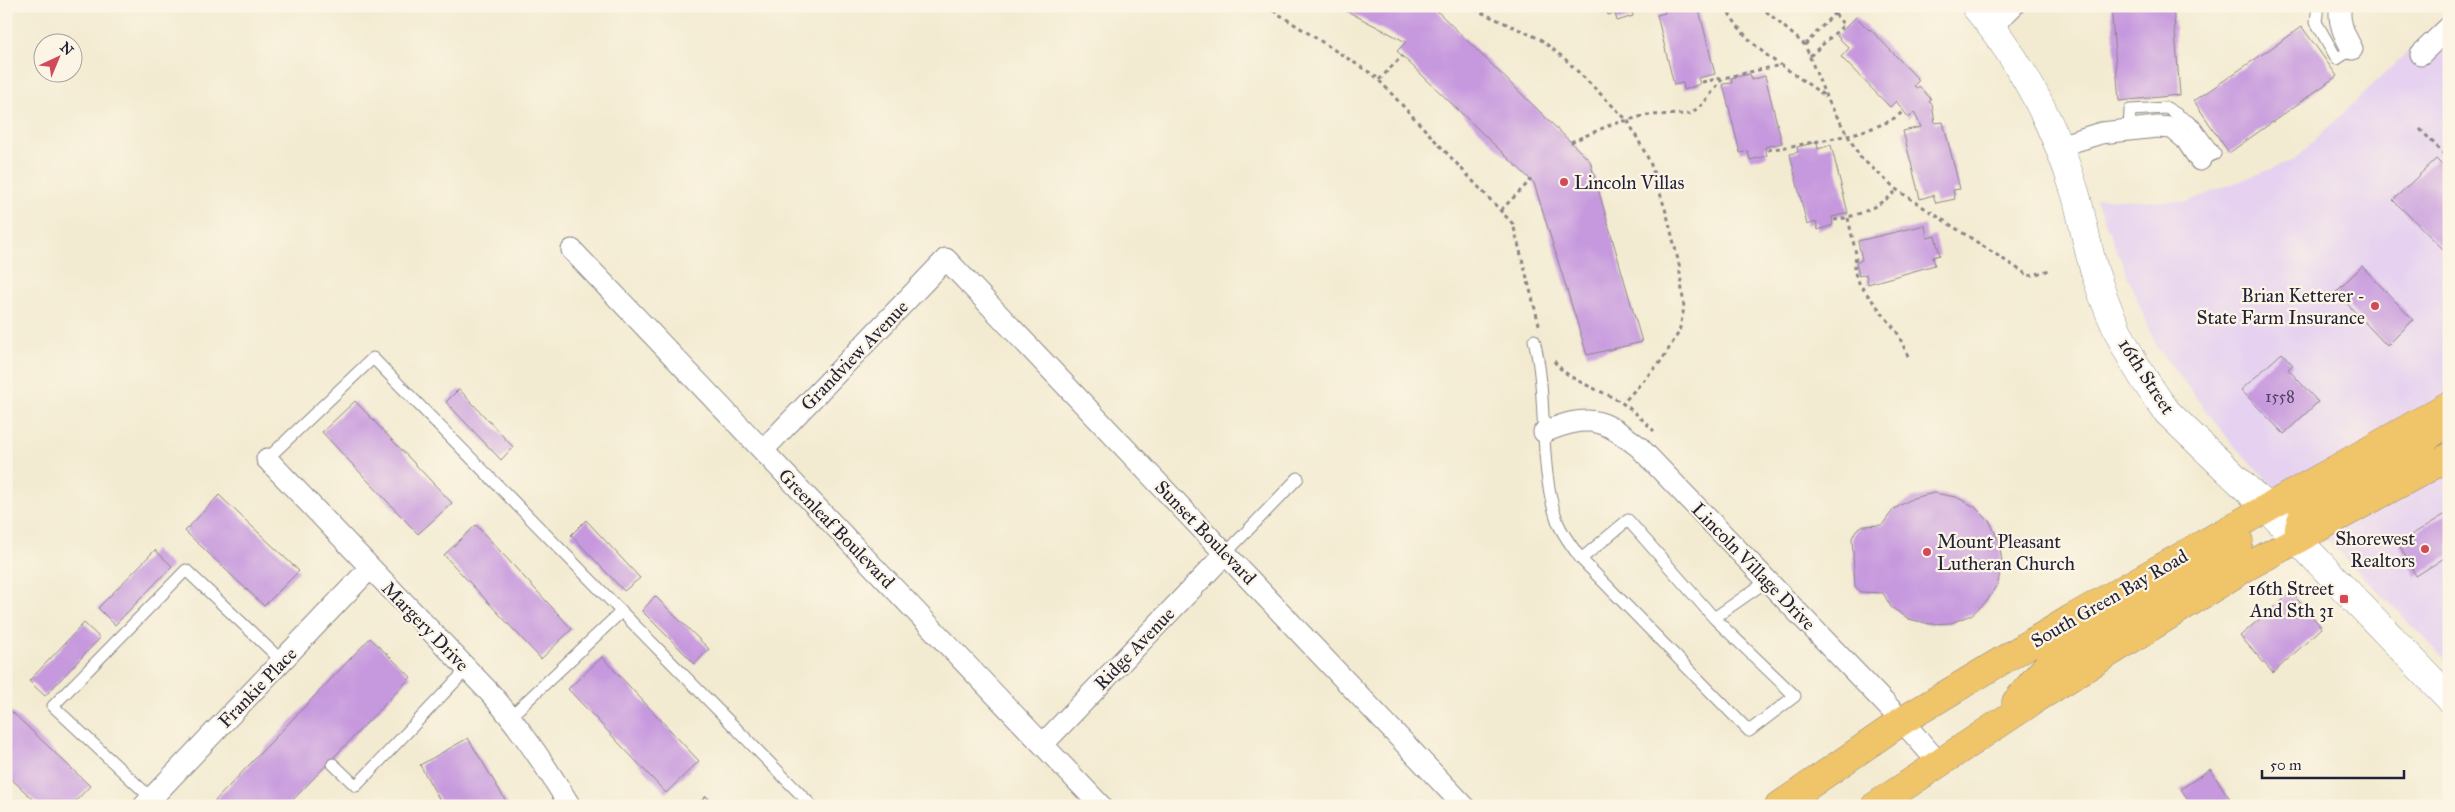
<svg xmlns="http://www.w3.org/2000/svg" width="2455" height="812" viewBox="0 0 2455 812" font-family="'IM FELL Great Primer',serif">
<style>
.built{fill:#e6d2f0}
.building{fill:#c698de}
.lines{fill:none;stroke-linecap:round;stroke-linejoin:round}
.service-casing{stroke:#8a8686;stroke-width:13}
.minor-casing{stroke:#8a8686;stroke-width:23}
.tertiary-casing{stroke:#8a8686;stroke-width:29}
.primary-casing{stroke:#8a8686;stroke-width:29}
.path{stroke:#8a8686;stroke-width:3;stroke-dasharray:4 4;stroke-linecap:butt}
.service{stroke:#fff;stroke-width:11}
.minor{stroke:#fff;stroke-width:21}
.tertiary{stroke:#fff;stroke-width:28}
.primary{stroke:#f0c469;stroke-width:28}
.poi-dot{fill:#d1495b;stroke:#fcf5e5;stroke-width:2}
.labels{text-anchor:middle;stroke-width:4.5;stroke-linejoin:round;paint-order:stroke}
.number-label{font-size:16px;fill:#4b4064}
.poi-label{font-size:19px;fill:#22223b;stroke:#fcf5e5;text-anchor:end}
.street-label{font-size:19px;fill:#22223b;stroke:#fcf5e5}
</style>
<rect width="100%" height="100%" fill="#fcf5e5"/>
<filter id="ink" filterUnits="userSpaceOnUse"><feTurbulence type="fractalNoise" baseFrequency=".02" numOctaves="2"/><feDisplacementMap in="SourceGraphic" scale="10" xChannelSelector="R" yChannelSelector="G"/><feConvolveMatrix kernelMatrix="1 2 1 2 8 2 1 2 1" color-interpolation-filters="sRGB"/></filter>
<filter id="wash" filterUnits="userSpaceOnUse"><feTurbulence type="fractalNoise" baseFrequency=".0096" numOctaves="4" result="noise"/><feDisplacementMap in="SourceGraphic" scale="20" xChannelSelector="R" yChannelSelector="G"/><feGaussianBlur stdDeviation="1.12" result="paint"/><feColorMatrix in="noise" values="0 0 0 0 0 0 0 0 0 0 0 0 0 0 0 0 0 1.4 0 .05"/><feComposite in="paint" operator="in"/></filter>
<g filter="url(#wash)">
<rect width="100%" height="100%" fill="#f3ebd1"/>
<path class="built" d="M2449,12V472L2444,475L2449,479V663L2233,445L2157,347L2095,198L2186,202L2294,160Z"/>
<g id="blocks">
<path class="building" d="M1337,6H1432L1590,161L1642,342L1587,355L1534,183L1397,51L1406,42Z
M1606,6H1631L1633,16L1617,21L1615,13L1608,15Z
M1671,6H1685V9L1698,6L1715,74L1698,78L1700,84L1684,90L1683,83L1674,85L1657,15L1665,13L1664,8Z
M2111,6H2173L2180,95L2119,101Z
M1856,17L1869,30L1870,29L1919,80L1914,86L1917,88L1919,86L1931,99L1929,102L1932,104L1935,123L1943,122L1960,189L1953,190L1955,199L1936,203L1933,195L1920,199L1903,131L1921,127L1914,112L1909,118L1896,101L1890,107L1841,57L1849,48L1837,36Z
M2302,27L2337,76L2229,153L2194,101Z
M1750,74L1751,80L1765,76L1782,143L1765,147L1767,156L1750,160L1748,151L1740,153L1723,84L1732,83L1731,78Z
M1817,142L1818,149L1831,145L1848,213L1832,217L1833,225L1818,230L1816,222L1807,225L1790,154L1798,152L1797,147Z
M2436,159L2449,172V249L2446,252L2393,200Z
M1925,225L1927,238L1935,236L1940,255L1933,257L1935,265L1868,284L1866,274L1859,276L1856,263L1862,260L1858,241Z
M2362,266L2413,320L2387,346L2336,292Z
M2282,353L2293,365L2288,369L2318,402L2284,434L2241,390Z
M459,389L513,447L501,460L446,402Z
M355,401L452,503L418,534L322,432Z
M1934,493L1956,497L1975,507L1990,522L1999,541L2002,562L1998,583L1987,601L1971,615L1951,623L1930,624L1909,619L1891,607L1883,593L1860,592L1855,586L1852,538L1856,530L1862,526L1882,525L1894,509L1913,498Z
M219,495L299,571L264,606L185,531Z
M2449,512V555L2416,576L2398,543Z
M586,520L640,578L624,591L571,535Z
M476,525L572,629L541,659L444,555Z
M155,550L172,566L115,625L98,608Z
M2291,592L2322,628L2273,673L2240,636Z
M655,596L709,649L695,664L642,611Z
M84,623L100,638L45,696L29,681Z
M370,638L411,677L287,806H210Z
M602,657L699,761L666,793L568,689Z
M11,711L90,786L71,806H40L6,774V715Z
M468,738L509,806H443L420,765Z
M2210,769L2230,799L2219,806H2193L2181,789Z
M706,796L715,806H696Z"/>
</g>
</g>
<g filter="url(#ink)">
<use href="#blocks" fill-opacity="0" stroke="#8a8686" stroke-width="1"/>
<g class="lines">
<defs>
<path id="service" d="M2318,6L2316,22L2337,59L2352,49
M2129,130L2130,110L2167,108L2194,125L2215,154L2200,160
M1534,340C1549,399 1537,465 1558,523C1563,535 1573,548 1581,559
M267,459L373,358L812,806
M1226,553L1298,478
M1714,618L1795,696L1749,731L1581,559L1628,520L1714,618L1767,581
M511,716L622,611
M333,764L356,786L467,669
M151,798L53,706L186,570L282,661"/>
<path id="minor" d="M2341,6C2337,21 2345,36 2352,49
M1991,27L2013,6
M2421,54L2449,27
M2059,146L2101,133L2157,127L2172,128L2186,139L2200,160
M572,250L1101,806
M1544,432C1589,414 1601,417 1639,447L1902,721L1939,763
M763,450L946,259L1464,806
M267,459L492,695C522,730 546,766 570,806
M1043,744L1226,553
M144,806L370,568"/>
<path id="tertiary" d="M1975,6C2020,60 2054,124 2075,192C2083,219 2087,249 2096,276C2112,325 2136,372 2168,413L2266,507L2449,698"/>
<path id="primary" d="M2298,539C2298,522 2303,513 2316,501L2411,449L2449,421
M2016,702L2050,662L2239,541
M1779,806L1902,721L2074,617L2449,405
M1875,806L2036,699L2248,566L2449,457"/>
</defs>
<use href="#service" class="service-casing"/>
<use href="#minor" class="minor-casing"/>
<use href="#tertiary" class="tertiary-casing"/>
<use href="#primary" class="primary-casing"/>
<path class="path" d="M1266,6L1375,76L1513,224L1540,328
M1467,6L1540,39L1565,59L1628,121L1650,162L1667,215L1679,264L1684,308L1679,332L1662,360L1623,403
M1725,6C1739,32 1756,48 1780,65
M1760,6L1805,45L1826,97L1860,157L1897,190L2029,276L2050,270
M1436,10L1444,6
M1476,10L1484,6
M1636,10L1658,6
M1805,45L1841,6
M1810,56L1844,25L1834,13
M1379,80L1402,56
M1702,82L1722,78
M2420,129L2449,159
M1571,142L1610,125L1647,115L1690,114L1703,104L1723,78L1781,65L1825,96
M1768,150C1800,144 1881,134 1902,112
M1501,210L1531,180
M1848,218L1856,254L1854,271L1860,285L1897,332L1908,356
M1834,220C1856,217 1881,206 1897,190
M1554,361C1570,383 1600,388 1622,403C1634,411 1644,421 1654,431"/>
<use href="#service" class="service"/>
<use href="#minor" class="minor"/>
<use href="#tertiary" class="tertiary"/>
<use href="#primary" class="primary"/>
</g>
</g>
<g class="poi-dot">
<circle cx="1564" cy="182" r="5"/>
<circle cx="2375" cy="306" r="5"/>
<circle cx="2425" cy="549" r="5"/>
<circle cx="1927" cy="552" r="5"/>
<rect x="2339" y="594" width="10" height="10" rx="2.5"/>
</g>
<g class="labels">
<g class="number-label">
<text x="2280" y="402">1558</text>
</g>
<g class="poi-label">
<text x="1574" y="189" text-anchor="start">Lincoln Villas</text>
<text x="2365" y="302">Brian Ketterer -<tspan x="2365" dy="22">State Farm Insurance</tspan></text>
<text x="2415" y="545">Shorewest<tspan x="2415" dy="22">Realtors</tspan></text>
<text x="1937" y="548" text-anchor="start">Mount Pleasant<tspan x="1937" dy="22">Lutheran Church</tspan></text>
<text x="2334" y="595">16th Street<tspan x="2334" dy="22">And Sth 31</tspan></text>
</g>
<g class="street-label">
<text transform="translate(854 355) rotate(-46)" y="7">Grandview Avenue</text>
<text transform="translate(2147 376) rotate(57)" y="7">16th Street</text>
<text transform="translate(837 528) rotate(46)" y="7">Greenleaf Boulevard</text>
<text transform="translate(1206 532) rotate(46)" y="7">Sunset Boulevard</text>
<text transform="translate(1754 566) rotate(46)" y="7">Lincoln Village Drive</text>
<text transform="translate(2109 598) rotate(-30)" y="7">South Green Bay Road</text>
<text transform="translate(426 626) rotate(46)" y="7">Margery Drive</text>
<text transform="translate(1134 648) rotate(-46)" y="7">Ridge Avenue</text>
<text transform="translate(257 687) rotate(-46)" y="7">Frankie Place</text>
</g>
</g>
<rect width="2455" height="812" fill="none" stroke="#fcf5e5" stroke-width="25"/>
<g transform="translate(58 58) rotate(44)"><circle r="24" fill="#fcf5e5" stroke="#a5a1a1"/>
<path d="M0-4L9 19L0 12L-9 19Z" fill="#d1495b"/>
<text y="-8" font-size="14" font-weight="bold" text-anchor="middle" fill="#22223b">N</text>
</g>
<path d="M2262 770v8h142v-8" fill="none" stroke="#22223b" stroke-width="2.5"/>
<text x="2270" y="770" font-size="15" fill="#22223b" stroke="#fcf5e5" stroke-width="4" paint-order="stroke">50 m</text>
</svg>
